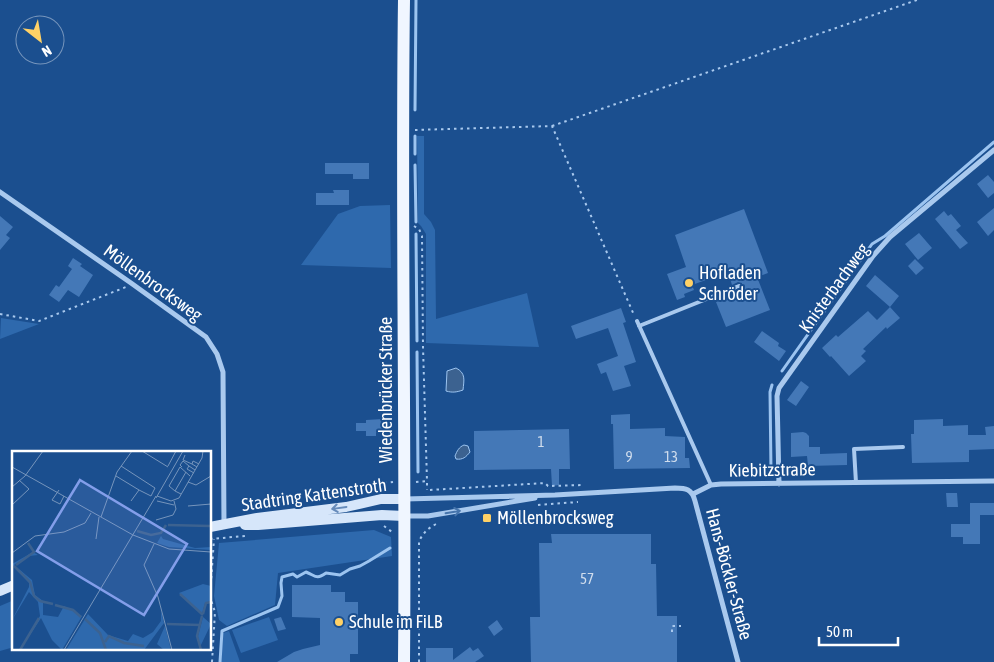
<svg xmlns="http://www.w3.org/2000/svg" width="994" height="662" viewBox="0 0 994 662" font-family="'Asap Condensed',sans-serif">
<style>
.green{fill:#2e69ad}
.water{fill:#3c6290;stroke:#9cc4f0}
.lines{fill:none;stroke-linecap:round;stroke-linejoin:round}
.stream{stroke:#9cc4f0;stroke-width:3}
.building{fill:#4478b7}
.path{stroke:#a9c9ee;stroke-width:2;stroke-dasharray:2.5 4;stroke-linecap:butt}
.lane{stroke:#a9c9ee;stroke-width:4}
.street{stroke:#a9c9ee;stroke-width:5}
.secondary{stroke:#d6e6fa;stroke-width:10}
.primary{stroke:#f0f6ff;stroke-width:12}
.oneway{stroke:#668bba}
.oneway2{stroke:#4674ac}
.poi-dot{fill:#ffd166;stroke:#1b4f8f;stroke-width:2}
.labels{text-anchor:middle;stroke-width:4;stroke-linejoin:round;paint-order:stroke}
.number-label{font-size:15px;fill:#d0dded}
.poi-label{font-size:18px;fill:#fff;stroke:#1b4f8f;text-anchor:start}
.street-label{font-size:18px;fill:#fff;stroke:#1b4f8f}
.inset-river{fill:none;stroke:#3c6290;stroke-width:2.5}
.inset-road{fill:none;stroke:#7695bc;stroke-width:1}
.view{fill:#839eea;fill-opacity:0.15;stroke:#839eea;stroke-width:2.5}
.inset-edge{fill:none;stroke:#fff;stroke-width:2.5}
</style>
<rect width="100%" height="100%" fill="#1b4f8f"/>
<path class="green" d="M417,136H424V214L431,222L435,230L436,319L527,293L539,347L426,343V234L421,226L418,223Z
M390,205L391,268L301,265L338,214L360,206Z
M1,318L39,324L0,339Z
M374,530L391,537L392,556L278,573L275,605L227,626L219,620L214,596L219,543Z
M14,600V647L0,651V606Z
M269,617L278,640L241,653L232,630Z
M229,631L240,662H221L223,633Z"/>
<path class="water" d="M456,368C466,373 464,380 463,390C457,392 453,393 446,391L447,371Z
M464,445L468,446L470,452C466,457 463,460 456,459L455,456C457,451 459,447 464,445Z"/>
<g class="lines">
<path class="stream" d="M415,110L416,0
M415,136V154
M415,165L416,222
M416,234L417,341
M417,352L418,472
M782,371L872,244L885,236L994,142
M771,470L770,392L772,385
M220,662L222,631L278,607L282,596L281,583L282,577L293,574L297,577L306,572C316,576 316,580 326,573L340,575L350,569L360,566L369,561L390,548"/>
</g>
<path class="building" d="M325,163H369V179H353V174H325Z
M988,175L994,182V193L988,198L977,184Z
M333,190H349V205H316V193H334Z
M994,208V230L988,236L977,222Z
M744,209L768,273L757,277L770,310L726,327L716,302L736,295L735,292L742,288V283L738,282L732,285L728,272L692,285L694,290L684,294L685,297L677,300L667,274L686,267L675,235Z
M944,211L948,216L951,214L961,226L956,230L968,243L960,249L935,219Z
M0,216L13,227L6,235L10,238L0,250Z
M919,233L932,248L918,260L905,244Z
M73,258L82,264L80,266L93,275L79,297L68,290L59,302L49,295L56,285L59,287L72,269L68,266Z
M915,259L924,268L916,275L908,266Z
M875,275L899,296L890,307L866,286Z
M890,307L900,318L887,329L886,327L863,349L866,351L861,356L866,361L849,376L831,356L830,357L822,348L836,335L838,337L868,311L877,320Z
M621,308L626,322L623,323L636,362L624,366L631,386L613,391L606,372L601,374L597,364L618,356L608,328L576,339L571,326Z
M762,331L779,343L778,346L786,351L779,361L754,342Z
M801,381L809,387L796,406L787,400Z
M630,414V429L665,428V436L685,437V458H689L690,468L614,469L613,424H611V415Z
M383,419V433H376V436H366V431H356V423H366V420Z
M943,419V426L968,425V435H986L985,427L994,426V449L969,450V462L912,463L911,434H914V420Z
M569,429L570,469H559V485L552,486L551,469L474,470V431Z
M803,432L806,433L809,436V447H820V454L847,453V465L808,466L807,456L791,457V433Z
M946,493H957L958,507H947Z
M970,503H994V515H980V544H963V537H951V524H970Z
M551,534H651V564H656L657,616H677V662H531L530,617H540L539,543H552Z
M292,585H331V592H345V602H358V654H350V662H277L294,652L303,649L320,645V618L292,617Z
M281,617L286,629L278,631L274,619Z
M497,620L503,629L494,636L488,627Z
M470,647L473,651L478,648L484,656L475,662H426V648H453V660Z"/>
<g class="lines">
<path class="path" d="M552,126L917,0
M415,130L552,126L634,315
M414,226L419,229L422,236L423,347L427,481
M0,314L39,321L126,287
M416,482L427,481V490
M381,489L385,483L393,482
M430,490L545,483L548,486L584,485
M538,505L578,502
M384,526L392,532
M210,539L245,536
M672,632V626H681
M212,662L215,612L210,597L214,539
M419,662V541C424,532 428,528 438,523"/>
<path class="lane" d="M637,321L711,485
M639,326L739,286
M856,483L854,449L903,447"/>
<path class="street" d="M0,192L131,283L206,337L217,354L223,372L224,525
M779,484L777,396L779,388L873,256L890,237L994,150
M693,494L711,485L721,484L994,481
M405,499L555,495L675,488C686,488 692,489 695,501L738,662
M405,516H428L535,498"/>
<path class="secondary" d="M245,525H258L382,515L404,516
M210,527L257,518L346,507L381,499H404
M0,591L14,585"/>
<path class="primary" d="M404,662C406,441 401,221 404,0"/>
</g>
<defs><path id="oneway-shaft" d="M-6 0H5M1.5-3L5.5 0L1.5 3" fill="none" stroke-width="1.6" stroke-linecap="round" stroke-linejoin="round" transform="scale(1.25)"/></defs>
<use class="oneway" href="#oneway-shaft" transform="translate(339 508) rotate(172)"/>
<use class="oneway2" href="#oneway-shaft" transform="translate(453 512) rotate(-9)"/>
<g class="poi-dot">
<circle cx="689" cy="283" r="5"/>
<rect x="482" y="513" width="10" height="10" rx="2.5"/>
<circle cx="339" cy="622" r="5"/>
</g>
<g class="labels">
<g class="number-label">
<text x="541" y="447">1</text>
<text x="629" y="462">9</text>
<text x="671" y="462">13</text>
<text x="587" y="584">57</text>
</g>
<g class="poi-label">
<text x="699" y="279">Hofladen<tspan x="699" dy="21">Schröder</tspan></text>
<text x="497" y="524">Möllenbrocksweg</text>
<text x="349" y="628">Schule im FiLB</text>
</g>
<g class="street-label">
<text transform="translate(153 283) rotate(36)" y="6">Möllenbrocksweg</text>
<text transform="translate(834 288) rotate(-54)" y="6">Knisterbachweg</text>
<text transform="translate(386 390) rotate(-90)" y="6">Wiedenbrücker Straße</text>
<text transform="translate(772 470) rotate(-1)" y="6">Kiebitzstraße</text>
<text transform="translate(314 495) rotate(-8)" y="6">Stadtring Kattenstroth</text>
<text transform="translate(729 574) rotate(75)" y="6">Hans-Böckler-Straße</text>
</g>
</g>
<g transform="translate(12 451)">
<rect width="199" height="199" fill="#1b4f8f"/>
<path d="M149,85L151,88L183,97L199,96V99L157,96L145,92ZM21,101L26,104L17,105L2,114L20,129L23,144L31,150V164L46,166L52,155L70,165L50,199L40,189L29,167L8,199L28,165L26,151L17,141L0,169L17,136V132L0,113ZM191,133L199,135V151L193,152L190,163L167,142ZM149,160L152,172L132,199H54L76,163L96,184L116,190L121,183L131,187L141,181L149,170ZM191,166L199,173L188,196L186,185ZM153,175L159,199H152L145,193Z" fill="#2e69ad"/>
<path class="inset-river" d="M156,74L198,75M125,80L139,84L149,82L154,74M4,114L22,101L16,92M2,115L18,131L22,145L28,150L41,153M168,143L191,164M43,154L61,159L69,166M191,163L194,152L199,151M73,168L88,182L94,199M155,173L188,174M93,191L97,185L112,192L132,195M8,199L27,167M189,199L185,185L190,165"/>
<path class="inset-road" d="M130,0L156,16M173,4L171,9L180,13M109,15L143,37L139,45L127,39M156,15L164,0M0,16L121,84M170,16L168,14L171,10L177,15M185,16L180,13L181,10L187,13M182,22L175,18L177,15L183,19M104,25L127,39L119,50M176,31L184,34L199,25M0,36L13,25L31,0M47,39L40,49L48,53L52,45M163,40L157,35L168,16L178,25M169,43L163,40L174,21M145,45L159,50L167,47L190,7L191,0M144,47L171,0M145,50L162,54M0,54L17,38L7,29M176,55L199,53M89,66L105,21L120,0M144,69L161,64L164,58L162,50M121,84L157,98L199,101M84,88L87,66M142,93L132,114L146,146L160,199M0,102L23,85L52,81L73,72L79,62M52,199L144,45"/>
<path class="view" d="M68,29L175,93L132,164L25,100Z"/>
<rect width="199" height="199" class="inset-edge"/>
</g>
<g transform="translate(40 40) rotate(149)"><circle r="24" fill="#1b4f8f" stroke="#7695bc"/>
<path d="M0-4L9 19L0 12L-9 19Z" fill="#ffd166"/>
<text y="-8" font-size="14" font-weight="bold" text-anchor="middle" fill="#ffffff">N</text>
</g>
<path d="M819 637v8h79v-8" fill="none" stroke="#ffffff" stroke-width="2.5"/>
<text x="826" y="637" font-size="15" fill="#ffffff" stroke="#1b4f8f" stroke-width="4" paint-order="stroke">50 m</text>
</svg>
